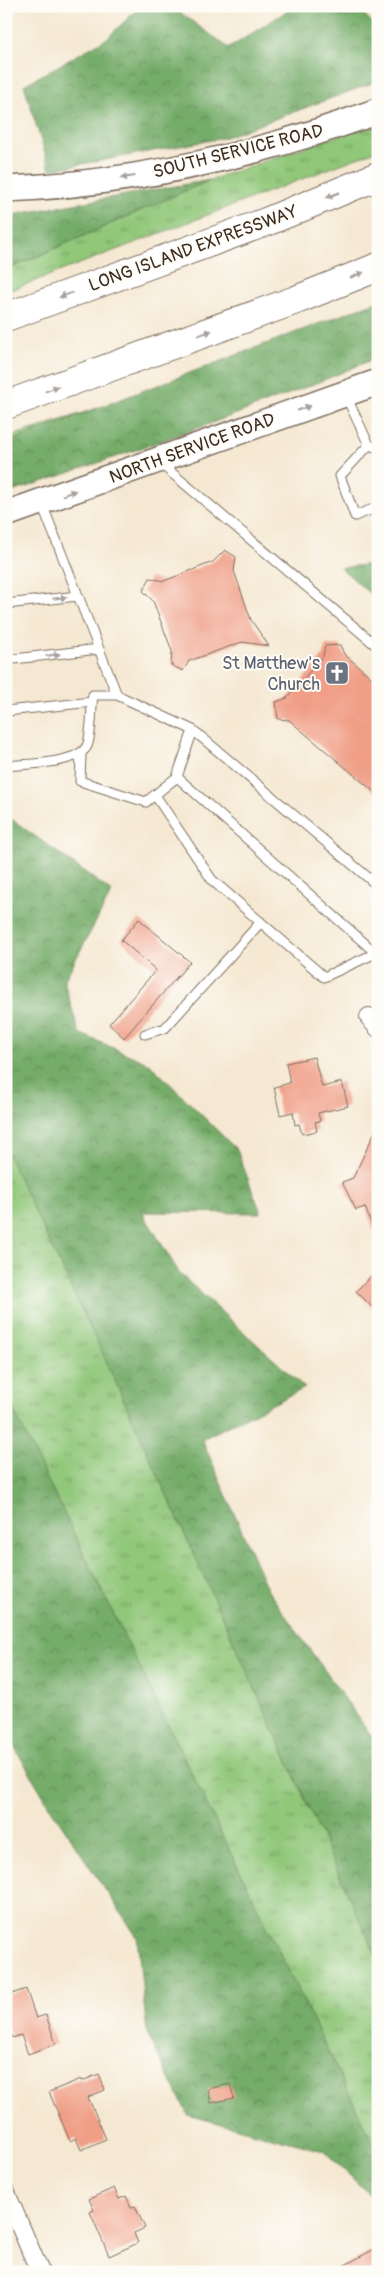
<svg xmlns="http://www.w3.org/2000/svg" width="384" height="2278" viewBox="0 0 384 2278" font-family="Pangolin,sans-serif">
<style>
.grass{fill:url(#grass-tufts);stroke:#66784c}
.forest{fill:url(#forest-crowns);stroke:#586b44}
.building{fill:#f09e86}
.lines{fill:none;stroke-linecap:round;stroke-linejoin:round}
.lane-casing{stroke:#7c6c5d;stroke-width:11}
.street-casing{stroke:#7c6c5d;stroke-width:20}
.secondary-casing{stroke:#7c6c5d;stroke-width:28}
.highway-casing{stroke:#7c6c5d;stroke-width:30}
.lane{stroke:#fff;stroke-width:9}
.street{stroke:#fff;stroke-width:18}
.secondary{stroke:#fff;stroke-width:25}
.highway{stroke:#fff;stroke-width:28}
.oneway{fill:#a79f9a}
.labels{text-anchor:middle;stroke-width:4;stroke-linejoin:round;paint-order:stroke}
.street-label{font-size:18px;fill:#3b2a1e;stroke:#fdfcf7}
.worship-label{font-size:18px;fill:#5b616d;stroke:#fdfcf7;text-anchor:end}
</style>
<defs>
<pattern id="grass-tufts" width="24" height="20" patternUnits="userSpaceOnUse" patternTransform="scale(1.25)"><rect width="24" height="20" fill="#90c779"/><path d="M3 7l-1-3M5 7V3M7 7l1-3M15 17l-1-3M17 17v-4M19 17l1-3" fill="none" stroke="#77a263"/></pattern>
<pattern id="forest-crowns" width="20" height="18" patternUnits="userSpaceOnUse" patternTransform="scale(1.25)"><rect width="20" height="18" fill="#74ac69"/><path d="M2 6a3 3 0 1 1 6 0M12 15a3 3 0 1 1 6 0" fill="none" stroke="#608c56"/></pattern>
</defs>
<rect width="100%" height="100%" fill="#fdfcf7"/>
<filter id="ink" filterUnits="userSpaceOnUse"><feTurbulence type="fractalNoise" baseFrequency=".02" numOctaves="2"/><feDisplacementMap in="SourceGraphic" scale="10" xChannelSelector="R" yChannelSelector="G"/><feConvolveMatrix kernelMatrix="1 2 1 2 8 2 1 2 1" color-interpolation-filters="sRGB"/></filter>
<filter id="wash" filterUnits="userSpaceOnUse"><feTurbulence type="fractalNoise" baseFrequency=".0096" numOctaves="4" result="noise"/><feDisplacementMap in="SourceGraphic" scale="20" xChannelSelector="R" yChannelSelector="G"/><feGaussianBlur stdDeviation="1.12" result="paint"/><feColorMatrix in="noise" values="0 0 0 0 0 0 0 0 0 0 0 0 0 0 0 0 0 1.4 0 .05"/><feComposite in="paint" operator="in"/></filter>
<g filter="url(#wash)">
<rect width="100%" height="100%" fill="#f5e8d2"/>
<path class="grass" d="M378,122V150L6,292V270L210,180Z
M104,406L6,443V438Z
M6,1140L378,1960V2153L6,1395Z"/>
<path class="forest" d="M141,6H171L229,48L295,6H356L373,23L378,21V81L223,138L50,170L24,85L106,39Z
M210,180L6,270V216Z
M378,301V357C257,410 131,452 6,494V443Z
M378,563V601L341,568Z
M6,815L112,892L64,981L79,1033L150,1064L237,1150L261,1213L142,1212L180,1274L305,1388L202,1439L268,1591L378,1745V1960L105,1359L6,1151Z
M6,1395L378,2153V2229L375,2200L324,2151L188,2115L147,2033L137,1937L51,1809L6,1733Z"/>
<g id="blocks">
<path class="building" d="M225,550L236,557L234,571L251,620L269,646L242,642L189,661L183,671L171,665L172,651L153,601L143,591L150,578L164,581L213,562Z
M340,645L344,654L378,683V795L289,720L278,719L276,702L287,698L323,656L325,646Z
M139,919L190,962L124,1038L109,1024L156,970L121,940Z
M314,1057L322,1087L342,1082L348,1106L318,1113L320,1121L315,1122L317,1131L302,1134L299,1124L295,1125L293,1112L280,1115L274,1087L290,1083L286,1063Z
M378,1125V1235L376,1236L365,1207L356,1210L342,1182L353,1178Z
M378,1269V1313L356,1291Z
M26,1989L36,2018L46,2015L56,2044L28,2054L21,2035L12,2038L6,2022V1996Z
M99,2074L105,2090L88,2097L106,2139L81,2150L76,2138L70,2141L49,2092L81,2079L82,2081Z
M230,2084L234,2098L211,2103L208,2089Z
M114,2188L119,2199L126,2196L131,2207L135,2206L145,2228L134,2233L138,2243L109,2256L90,2212L94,2210L89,2199Z
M378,2247V2267L368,2272H332Z"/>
</g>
</g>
<g filter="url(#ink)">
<use href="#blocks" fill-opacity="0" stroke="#7c6c5d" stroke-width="1"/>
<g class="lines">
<defs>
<path id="lane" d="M346,396L369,445L378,448
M369,445L340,476L355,516L378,507
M160,463L378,647
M42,504L117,695
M6,604L78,596
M6,660L99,649
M6,711L92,702
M81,754L80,781L146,802L177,777L378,955
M6,766C26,764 78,764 87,746C92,735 91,708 93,695H117L193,730L378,886
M177,777L193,730
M155,795L212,880L324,977L376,953
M145,1034L165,1028L261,922"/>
<path id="street" d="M369,1017L378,1028
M6,2193L40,2272"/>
<path id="secondary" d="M6,189C134,184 258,155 378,111
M6,514L378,382"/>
<path id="highway" d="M6,317L266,222L378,176
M6,405L296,300L378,267"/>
</defs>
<use href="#lane" class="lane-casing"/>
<use href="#street" class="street-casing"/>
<use href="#secondary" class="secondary-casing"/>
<use href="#highway" class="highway-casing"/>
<use href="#lane" class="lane"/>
<use href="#street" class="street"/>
<use href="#secondary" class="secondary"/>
<use href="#highway" class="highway"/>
</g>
<defs><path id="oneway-solid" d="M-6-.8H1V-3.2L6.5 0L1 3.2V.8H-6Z" transform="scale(1.25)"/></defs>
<g class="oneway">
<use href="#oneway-solid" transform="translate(128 177) rotate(172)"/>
<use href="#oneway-solid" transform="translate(333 195) rotate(158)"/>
<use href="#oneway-solid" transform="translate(357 275) rotate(-22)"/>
<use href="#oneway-solid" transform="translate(66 295) rotate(160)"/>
<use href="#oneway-solid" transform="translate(205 333) rotate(-20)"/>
<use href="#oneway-solid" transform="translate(52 389) rotate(-20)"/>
<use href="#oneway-solid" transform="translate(304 408) rotate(-20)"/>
<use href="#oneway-solid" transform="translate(69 493) rotate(-20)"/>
<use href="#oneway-solid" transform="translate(60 598) rotate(-6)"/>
<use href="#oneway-solid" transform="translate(53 655) rotate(-7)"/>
</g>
</g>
<defs>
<symbol id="church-square" viewBox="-11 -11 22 22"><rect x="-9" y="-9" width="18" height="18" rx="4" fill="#6b7280" stroke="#fdfcf7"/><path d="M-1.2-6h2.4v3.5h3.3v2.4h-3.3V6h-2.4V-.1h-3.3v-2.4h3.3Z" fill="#fff"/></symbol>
</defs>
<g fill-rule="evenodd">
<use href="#church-square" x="323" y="659" width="28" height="28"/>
</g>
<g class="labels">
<g class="street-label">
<text transform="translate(238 151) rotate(-14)" y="6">SOUTH SERVICE ROAD</text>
<text transform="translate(193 248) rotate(-20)" y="6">LONG ISLAND EXPRESSWAY</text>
<text transform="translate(192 448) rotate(-20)" y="6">NORTH SERVICE ROAD</text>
</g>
<g class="worship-label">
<text x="320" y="669">St Matthew's<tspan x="320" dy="21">Church</tspan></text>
</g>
</g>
<rect width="384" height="2278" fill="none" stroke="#fdfcf7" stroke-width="25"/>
</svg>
